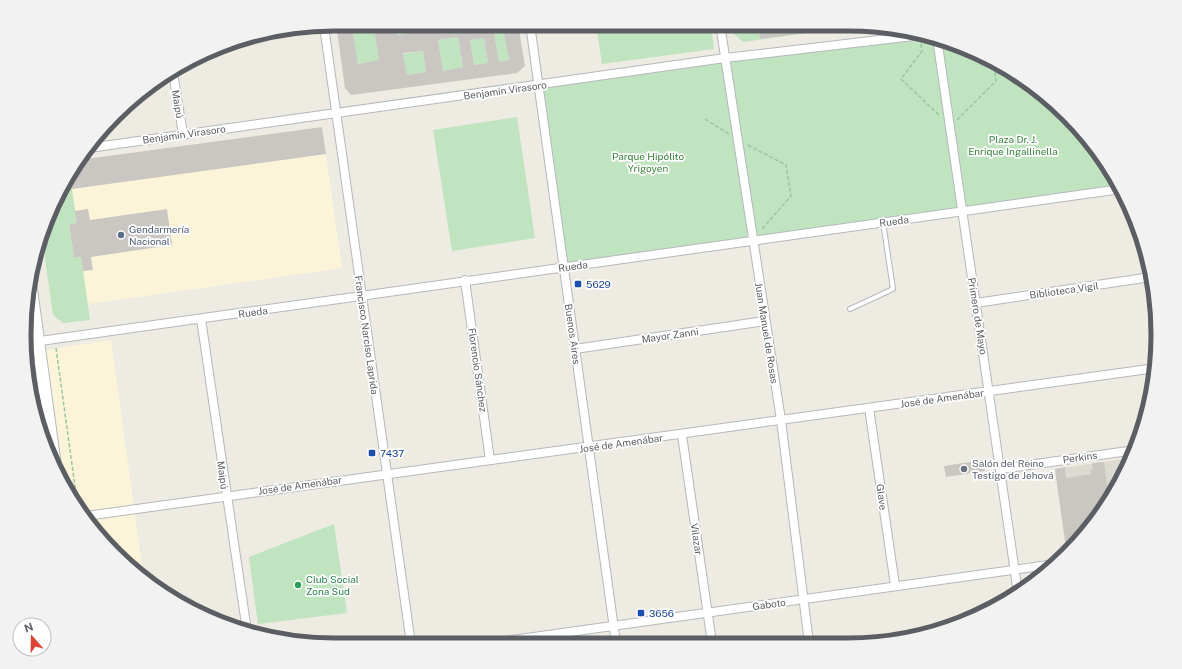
<svg xmlns="http://www.w3.org/2000/svg" width="1182" height="669" viewBox="0 0 1182 669" font-family="'Public Sans',sans-serif">
<style>
.commercial{fill:#fcf4d8}
.education{fill:#dddad1}
.green{fill:#c0e4c0}
.building{fill:#cac7c2;fill-rule:evenodd}
.lines{fill:none;stroke-linecap:round;stroke-linejoin:round}
.service-casing{stroke:#b5b8bc;stroke-width:6}
.minor-casing{stroke:#b5b8bc;stroke-width:10}
.secondary-casing{stroke:#b6b9be;stroke-width:14}
.path{stroke:#99c4a5;stroke-width:1.5;stroke-dasharray:4 2;stroke-linecap:butt}
.service{stroke:#fff;stroke-width:4}
.minor{stroke:#fff;stroke-width:8}
.secondary{stroke:#fff;stroke-width:12}
.service-dot{fill:#5c6f8a;stroke:#fff;stroke-width:1.5}
.transit-dot{fill:#1a4fb4;stroke:#fff;stroke-width:1.5}
.worship-dot{fill:#6b7280;stroke:#fff;stroke-width:1.5}
.leisure-dot{fill:#2e9e5b;stroke:#fff;stroke-width:1.5}
.labels{text-anchor:middle;stroke-width:3.5;stroke-linejoin:round;paint-order:stroke}
.street-label{font-size:10px;fill:#5b5e63;stroke:#fff}
.park-label{font-size:10px;fill:#38843c;stroke:#fff}
.service-label{font-size:10px;fill:#4e5e75;stroke:#fff;text-anchor:start}
.transit-label{font-size:10px;fill:#164399;stroke:#fff;text-anchor:start}
.worship-label{font-size:10px;fill:#5b616d;stroke:#fff;text-anchor:start}
.leisure-label{font-size:10px;fill:#27864d;stroke:#fff;text-anchor:start}
.rim{fill:none;stroke:#5b5e63;stroke-width:5}
</style>
<rect width="100%" height="100%" fill="#edebe2"/>
<path class="commercial" d="M322,127L342,268L88,304L81,257L74,258L69,224L77,223L70,176L78,160Z
M111,340L143,573L101,539L48,453L25,355V353Z"/>
<path class="education" d="M1131,458L1116,490L1073,547L1066,548L1055,469Z"/>
<path class="green" d="M396,24H419L420,31L398,35Z
M430,24H468L431,30Z
M596,24H711L714,49L602,64Z
M733,24L864,25L743,42L734,34Z
M374,29L379,60L358,64L353,33Z
M503,30L509,60L499,62L494,32Z
M922,35C990,49 1049,92 1093,145C1104,158 1112,174 1121,189L564,267L538,85Z
M458,37L463,67L443,71L438,40Z
M484,38L488,63L474,65L470,40Z
M423,51L426,72L407,75L403,54Z
M517,117L535,238L452,251L433,130Z
M70,176L77,223L69,225L74,258L81,257L90,320L63,323L53,315L42,237Z
M334,524L347,613L258,624L249,557Z"/>
<path class="building" d="M336,24H396L398,35L420,31L419,24H430L431,30L468,24H518L525,66L517,73L351,95L345,88ZM374,29L379,60L358,64L353,33ZM503,30L509,60L499,62L494,32ZM458,37L463,67L443,71L438,40ZM484,38L488,63L474,65L470,40ZM423,51L426,72L407,75L403,53Z
M758,25H858V26L760,39Z
M322,127L326,154L72,189L70,176L78,160Z
M88,209L90,220L167,209L172,245L91,257L93,270L83,271L81,257L74,258L69,224L77,223L75,211Z
M983,460L985,471L946,477L944,466Z
M1104,462L1107,486L1119,484L1073,547L1066,548L1055,469L1065,467L1066,478L1091,474L1090,470H1093L1092,463Z"/>
<g class="lines">
<defs>
<path id="service" d="M850,309L893,289L883,222"/>
<path id="minor" d="M530,24L616,643
M720,24L781,420L809,643
M324,26L411,644
M937,38L1018,593
M173,73L183,134
M89,148L725,58L922,35
M465,280L490,460
M976,303L1151,277
M201,319L247,631
M26,343L1121,189
M575,349L765,321
M869,408L895,585
M682,435L712,643
M1001,469L1135,450
M86,516C443,465 799,419 1156,368
M484,644L1055,564"/>
<path id="secondary" d="M31,289L55,466"/>
</defs>
<use href="#service" class="service-casing"/>
<use href="#minor" class="minor-casing"/>
<use href="#secondary" class="secondary-casing"/>
<path class="path" d="M921,44L922,51L901,79L939,115
M705,119L729,134
M957,120L996,81L994,62
M748,145L786,165L791,196L761,230
M56,348L77,501"/>
<use href="#service" class="service"/>
<use href="#minor" class="minor"/>
<use href="#secondary" class="secondary"/>
</g>
<circle class="service-dot" cx="121" cy="235" r="4"/>
<g class="transit-dot">
<rect x="574" y="280" width="8" height="8" rx="2"/>
<rect x="368" y="449" width="8" height="8" rx="2"/>
<rect x="637" y="609" width="8" height="8" rx="2"/>
</g>
<circle class="worship-dot" cx="964" cy="469" r="4"/>
<circle class="leisure-dot" cx="298" cy="585" r="4"/>
<g class="labels">
<g class="street-label">
<text transform="translate(505 90) rotate(-8)" y="4">Benjamín Virasoro</text>
<text transform="translate(178 104) rotate(81)" y="4">Maipú</text>
<text transform="translate(184 134) rotate(-8)" y="4">Benjamín Virasoro</text>
<text transform="translate(894 221) rotate(-7)" y="4">Rueda</text>
<text transform="translate(573 266) rotate(-8)" y="4">Rueda</text>
<text transform="translate(1064 290) rotate(-8)" y="4">Biblioteca Vigil</text>
<text transform="translate(253 312) rotate(-8)" y="4">Rueda</text>
<text transform="translate(978 316) rotate(81)" y="4">Primero de Mayo</text>
<text transform="translate(767 333) rotate(81)" y="4">Juan Manuel de Rosas</text>
<text transform="translate(573 334) rotate(82)" y="4">Buenos Aires</text>
<text transform="translate(367 335) rotate(82)" y="4">Francisco Narciso Laprida</text>
<text transform="translate(670 335) rotate(-8)" y="4">Mayor Zanni</text>
<text transform="translate(478 370) rotate(82)" y="4">Florencio Sánchez</text>
<text transform="translate(942 398) rotate(-8)" y="4">José de Amenábar</text>
<text transform="translate(621 443) rotate(-8)" y="4">José de Amenábar</text>
<text transform="translate(1080 457) rotate(-8)" y="4">Perkins</text>
<text transform="translate(223 475) rotate(82)" y="4">Maipú</text>
<text transform="translate(300 485) rotate(-8)" y="4">José de Amenábar</text>
<text transform="translate(882 497) rotate(82)" y="4">Glave</text>
<text transform="translate(697 539) rotate(82)" y="4">Vilazar</text>
<text transform="translate(769 604) rotate(-8)" y="4">Gaboto</text>
</g>
<g class="park-label">
<text x="1013" y="143">Plaza Dr. J.<tspan x="1013" dy="12">Enrique Ingallinella</tspan></text>
<text x="648" y="160">Parque Hipólito<tspan x="648" dy="12">Yrigoyen</tspan></text>
</g>
<g class="service-label">
<text x="129" y="233">Gendarmería<tspan x="129" dy="12">Nacional</tspan></text>
</g>
<g class="transit-label">
<text x="586" y="288">5629</text>
<text x="380" y="457">7437</text>
<text x="649" y="617">3656</text>
</g>
<g class="worship-label">
<text x="972" y="467">Salón del Reino<tspan x="972" dy="12">Testigo de Jehová</tspan></text>
</g>
<g class="leisure-label">
<text x="306" y="583">Club Social<tspan x="306" dy="12">Zona Sud</tspan></text>
</g>
</g>
<path d="M0 0H1182V669H0ZM334 31H848A303 303 0 0 1 1151 334V335A303 303 0 0 1 848 638H334A303 303 0 0 1 31 335V334A303 303 0 0 1 334 31Z" fill="#f2f2f3" fill-rule="evenodd"/>
<path class="rim" d="M334 31H848A303 303 0 0 1 1151 334V335A303 303 0 0 1 848 638H334A303 303 0 0 1 31 335V334A303 303 0 0 1 334 31Z"/>
<g transform="translate(32 637) rotate(340)"><circle r="19" fill="#ffffff" stroke="#bdbfc1"/>
<path d="M0-3L7 15L0 10L-7 15Z" fill="#e24134"/>
<text y="-6" font-size="11" font-weight="bold" text-anchor="middle" fill="#5b5e63">N</text>
</g>
</svg>
